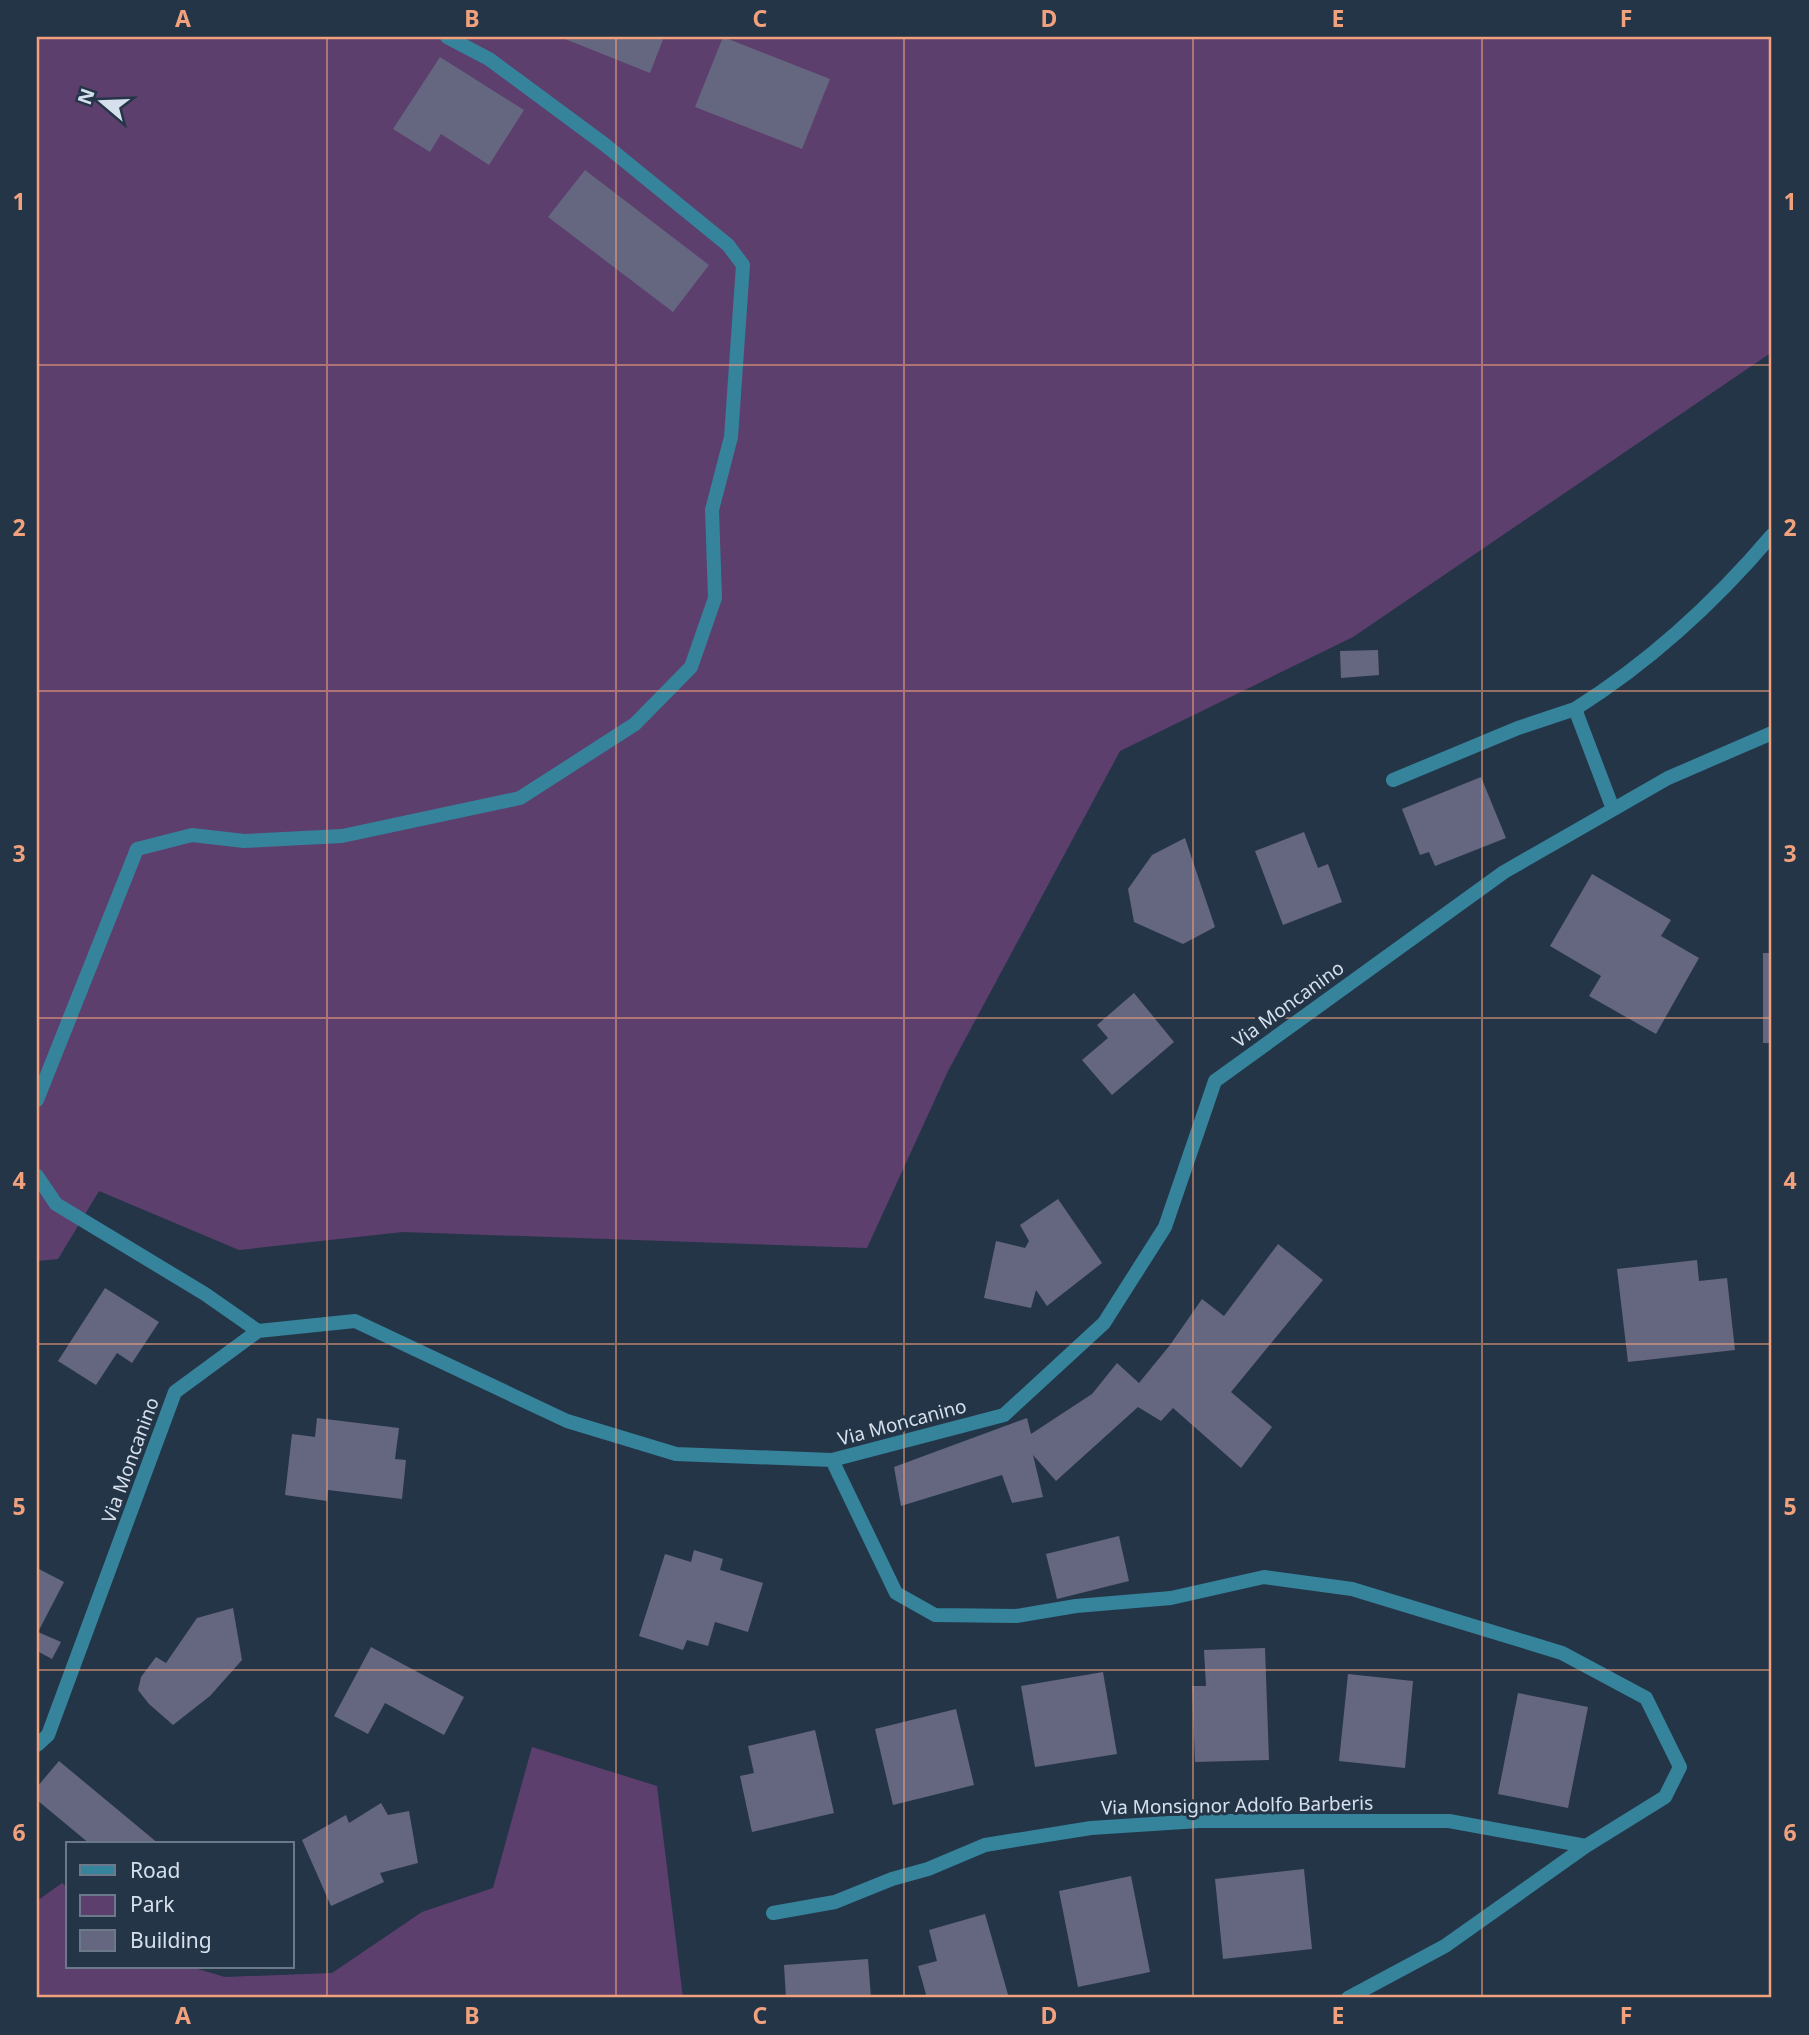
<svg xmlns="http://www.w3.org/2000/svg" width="1809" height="2035" viewBox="0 0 1809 2035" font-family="'Noto Sans',sans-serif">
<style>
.green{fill:#5d3f6d}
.building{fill:#65667f}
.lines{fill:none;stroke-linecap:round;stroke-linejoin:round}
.lane{stroke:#35849c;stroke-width:14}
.street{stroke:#35849c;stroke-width:14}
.grid{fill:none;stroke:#f1a17c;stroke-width:2;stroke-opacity:0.55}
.labels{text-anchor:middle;stroke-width:6;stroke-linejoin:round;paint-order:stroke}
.street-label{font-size:19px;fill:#d6e0ec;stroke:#253548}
.neatline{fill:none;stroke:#f1a17c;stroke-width:2.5}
.grid-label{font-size:23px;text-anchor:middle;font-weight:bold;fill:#f1a17c}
</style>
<rect width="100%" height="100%" fill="#253548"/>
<path class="green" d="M37,37H1772V352L1353,637L1120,751L948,1071L867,1248L403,1232L239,1250L99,1191L58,1259L37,1261Z
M532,1747L657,1786L683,1998H37V1901L62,1883L68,1888V1967H191L225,1977L332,1973L422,1912L493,1888Z"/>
<path class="building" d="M560,37H664L650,73Z
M723,37L830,79L802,149L695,107Z
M440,57L524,110L489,165L441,134L430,152L393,129Z
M585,170L709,265L673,312L548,217Z
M1378,650L1379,675L1341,678L1340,651Z
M1481,777L1506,838L1435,866L1429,852L1420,855L1402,809Z
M1304,832L1318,868L1328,864L1342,902L1283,925L1255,851Z
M1185,838L1215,927L1183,944L1134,922L1128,889L1152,855Z
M1592,874L1671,920L1661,936L1699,958L1656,1034L1589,996L1601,976L1550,946Z
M1763,953H1772V1043H1763Z
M1134,993L1174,1042L1112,1095L1082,1060L1108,1038L1097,1025Z
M1058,1199L1102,1263L1047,1306L1036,1290L1031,1308L984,1298L996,1241L1025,1248L1029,1241L1020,1225Z
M1278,1244L1323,1280L1231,1392L1272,1427L1241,1468L1173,1408L1161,1421L1138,1407L1056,1481L1033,1455L1043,1497L1012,1503L1002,1475L901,1506L894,1467L1027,1418L1031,1434L1092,1394L1117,1363L1139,1383L1170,1345L1202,1299L1224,1316Z
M1697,1260L1699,1281L1727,1278L1735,1350L1628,1362L1617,1269Z
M105,1288L159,1322L132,1363L117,1353L96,1385L58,1361Z
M317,1418L399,1428L395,1459L406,1460L402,1499L328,1490L327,1501L285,1495L292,1434L315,1437Z
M1119,1536L1129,1581L1057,1599L1046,1554Z
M694,1550L723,1559L720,1570L763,1583L748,1632L715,1622L708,1646L687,1640L683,1650L639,1636L665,1554L691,1562Z
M37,1568L64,1582L38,1632L61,1642L52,1659L39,1652L37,1657Z
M233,1608L242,1660L210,1696L173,1725L149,1704L138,1690L141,1677L156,1657L166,1663L197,1618Z
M371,1647L464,1697L444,1735L385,1703L368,1734L334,1716Z
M1265,1648L1269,1760L1195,1762L1192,1686H1206L1204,1650Z
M1103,1672L1117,1754L1035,1767L1021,1686Z
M1348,1674L1413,1681L1405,1768L1339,1761Z
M1518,1693L1588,1707L1568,1808L1498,1794Z
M956,1709L974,1785L893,1805L875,1729Z
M815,1730L834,1813L752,1832L740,1776L754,1773L748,1746Z
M59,1761L159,1844H90L37,1800V1787Z
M381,1803L388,1815L409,1811L418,1863L380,1873L384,1882L331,1906L302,1840L346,1815L349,1823Z
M1304,1869L1312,1949L1223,1959L1215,1879Z
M1131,1876L1150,1972L1078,1987L1059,1891Z
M985,1914L1009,1998H927L918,1966L937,1961L929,1930Z
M868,1959L871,1998H786L784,1965Z"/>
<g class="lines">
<path class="lane" d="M1575,709C1648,663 1716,601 1772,535
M1393,780L1518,728L1575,709L1613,809"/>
<path class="street" d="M37,1100L137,849L192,835L244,841L342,836L520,798L635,724L691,667L715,598L712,510L731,437L743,265L728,245L604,144L489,59L447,37
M37,1176L56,1204L205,1294L258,1331
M832,1460L896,1593L935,1615L1016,1616L1076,1606L1171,1598L1264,1577L1352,1589L1562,1653L1646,1698L1680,1767L1665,1797L1586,1846
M37,1745L48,1735L175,1392L258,1331L355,1321L567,1421L676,1454L832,1460L1004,1415L1104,1323L1165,1227L1215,1081L1504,872L1668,778L1772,733
M773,1913L835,1902L892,1879L928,1869L985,1845L1091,1828L1199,1821H1449L1586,1846L1445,1946L1348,1998"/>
</g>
<path class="grid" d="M327,37V1998M616,37V1998M904,37V1998M1193,37V1998M1482,37V1998M37,365H1772M37,691H1772M37,1018H1772M37,1344H1772M37,1670H1772"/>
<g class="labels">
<g class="street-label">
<text transform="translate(1288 1004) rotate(-36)" y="7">Via Moncanino</text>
<text transform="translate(902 1422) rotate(-15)" y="7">Via Moncanino</text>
<text transform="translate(130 1460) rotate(-70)" y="7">Via Moncanino</text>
<text transform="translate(1237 1805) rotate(-1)" y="7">Via Monsignor Adolfo Barberis</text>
</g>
</g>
<rect width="1809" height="2035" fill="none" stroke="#253548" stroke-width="77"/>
<rect x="66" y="1842" width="228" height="126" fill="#253548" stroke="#6c798a" stroke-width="2"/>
<rect x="80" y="1865" width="35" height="10" fill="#35849c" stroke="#6c798a" stroke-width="2"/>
<text x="130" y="1878" font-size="21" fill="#d6e0ec">Road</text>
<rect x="80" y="1895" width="35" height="21" fill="#5d3f6d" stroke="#6c798a" stroke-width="2"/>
<text x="130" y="1912" font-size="21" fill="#d6e0ec">Park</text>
<rect x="80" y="1930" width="35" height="21" fill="#65667f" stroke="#6c798a" stroke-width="2"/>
<text x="130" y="1948" font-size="21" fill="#d6e0ec">Building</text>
<g transform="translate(102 102) rotate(289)" stroke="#253548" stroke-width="5" paint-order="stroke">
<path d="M0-5L12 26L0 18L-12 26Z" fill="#d6e0ec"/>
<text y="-10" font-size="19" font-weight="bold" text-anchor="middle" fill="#d6e0ec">N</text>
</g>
<rect x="38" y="38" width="1732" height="1958" class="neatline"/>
<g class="grid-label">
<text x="183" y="27">A</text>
<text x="472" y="27">B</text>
<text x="760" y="27">C</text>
<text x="1049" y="27">D</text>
<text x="1338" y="27">E</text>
<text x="1626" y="27">F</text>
<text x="19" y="210">1</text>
<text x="1790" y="210">1</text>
<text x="19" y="536">2</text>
<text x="1790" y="536">2</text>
<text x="19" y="862">3</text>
<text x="1790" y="862">3</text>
<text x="19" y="1189">4</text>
<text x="1790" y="1189">4</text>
<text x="19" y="1515">5</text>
<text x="1790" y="1515">5</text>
<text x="19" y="1841">6</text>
<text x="1790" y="1841">6</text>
<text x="183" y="2024">A</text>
<text x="472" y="2024">B</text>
<text x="760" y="2024">C</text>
<text x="1049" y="2024">D</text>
<text x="1338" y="2024">E</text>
<text x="1626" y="2024">F</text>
</g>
</svg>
